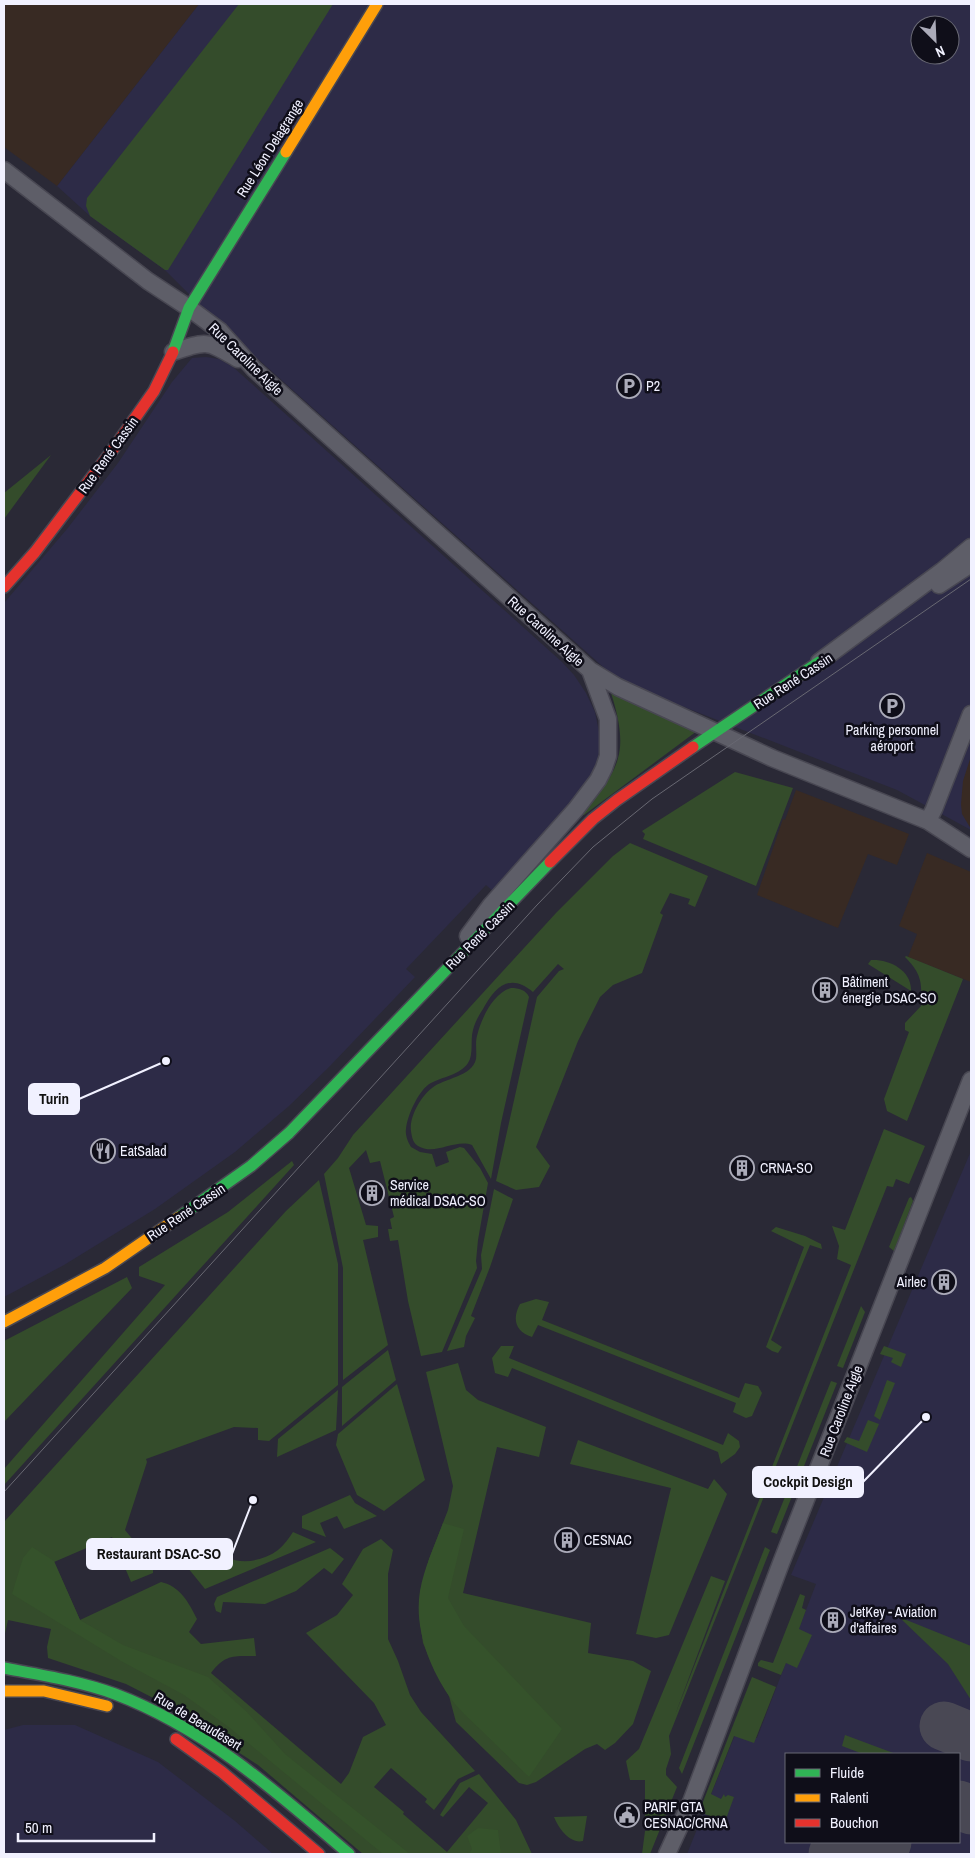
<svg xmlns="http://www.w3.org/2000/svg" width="975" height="1858" viewBox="0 0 975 1858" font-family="'Archivo Narrow',sans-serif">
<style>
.built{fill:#2d2b47;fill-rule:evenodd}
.industrial{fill:#382a23}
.green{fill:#344c2b}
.forest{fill:#35522b}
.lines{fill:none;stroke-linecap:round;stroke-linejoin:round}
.taxiway{stroke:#494854;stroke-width:49}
.street-casing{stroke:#484752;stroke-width:19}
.fast-casing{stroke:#484752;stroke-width:14}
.slow-casing{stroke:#484752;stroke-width:14}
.jam-casing{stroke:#484752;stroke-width:14}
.street{stroke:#5e5e68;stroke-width:16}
.fast{stroke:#30b455;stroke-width:11}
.slow{stroke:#ff9f0a;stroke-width:11}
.jam{stroke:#e5322d;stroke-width:11}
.tram{stroke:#686872;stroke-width:1}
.labels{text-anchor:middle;stroke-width:5;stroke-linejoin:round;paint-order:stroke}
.street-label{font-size:14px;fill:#f1f1ff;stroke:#0f0e19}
.poi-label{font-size:14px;fill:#f1f1ff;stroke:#0f0e19;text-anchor:start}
.leader{fill:none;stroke:#f1f1ff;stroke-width:2}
.callout-dot{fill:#f1f1ff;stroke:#0f0e19;stroke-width:2}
.callout{fill:#f1f1ff;stroke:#f1f1ff;stroke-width:2}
.callout-label{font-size:15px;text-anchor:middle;font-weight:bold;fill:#111}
</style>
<rect width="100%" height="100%" fill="#2a2936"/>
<path class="built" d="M199,4H971V830L897,790L620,682L221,326L165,270L90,216L57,186ZM920,25H950V55H920Z
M206,357L219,359L233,367L562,662L574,675L586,693L595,712L599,732V752L593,778L494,892L486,885L406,969L415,977L329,1067L289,1106L235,1152L155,1209L64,1265L4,1297V603L67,529L118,463L172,382L192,358Z
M971,1151V1854H687L735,1735L757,1738L816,1584L791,1575ZM786,1754H959V1842H786Z
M23,1725H75L158,1762L235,1821L273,1854H4V1730Z"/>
<path class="industrial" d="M4,4H199L57,186L4,147Z
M971,756V829L962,814L961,804L963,781Z
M796,790L909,834L897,865L868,854L838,928L757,895L783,819L785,820Z
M927,853L971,872V982L908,957L917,934L899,926Z"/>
<path class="green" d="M239,4H333L168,270H165L90,216L86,206L87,198Z
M51,455L4,519V493Z
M611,693L687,723L697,731L584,815L581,813C595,797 613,779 618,758C624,738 617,712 611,693Z
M735,772L793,788L756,886L643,839L645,834L642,831Z
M630,843L708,876L695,907L688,904L690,899L670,893L660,913L663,915L642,973L613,985L600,997L578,1041L536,1147L550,1166L539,1187L516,1190L496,1181L537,997L559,971L564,969L558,964L533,992C510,972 495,987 483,1009C479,1015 475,1022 473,1030C470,1040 474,1054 468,1063C460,1075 442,1077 431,1083C419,1089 407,1116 406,1129C405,1135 408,1142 411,1147L420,1152L432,1154L436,1167L449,1162L446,1152L460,1147L464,1148L480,1168L488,1183L478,1240L476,1261L477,1268L442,1352L421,1356L408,1301L398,1240L390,1241L388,1229H392L390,1219L394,1217L380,1161L370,1163L366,1150L349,1168L366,1225L378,1226V1237L363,1240L388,1345L343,1380V1268L324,1174L338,1158L353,1135L556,913L613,856Z
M906,956L963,979L907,1121L887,1111L884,1099L909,1032L905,1030V1023L921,1006C922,983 922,974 905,957Z
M871,960C889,959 912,970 911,991L868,964Z
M511,988C519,988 526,990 529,997L501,1123L491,1179L472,1145C455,1139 436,1155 420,1147C413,1144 412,1138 411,1131C409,1117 421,1096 432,1088C444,1078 472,1077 476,1059C477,1052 475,1043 477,1036C481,1019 493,993 511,988Z
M884,1129L925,1146L909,1184L896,1179L893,1187L887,1186L669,1736L671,1754L666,1769V1775L677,1787L650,1854H642L645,1831L650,1830L645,1827V1780H630L626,1761L639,1749L711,1576L725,1581L675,1715L851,1265L837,1259L839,1246L832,1226L845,1230Z
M292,1161L294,1165L4,1485V1469L165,1285L139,1276V1267L228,1212Z
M319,1180L338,1264V1385L269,1441L258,1440V1428L234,1427L146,1459L147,1462L125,1530L153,1564V1573L131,1582L112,1537L54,1562L80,1620L161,1582C180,1586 189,1603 197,1619L189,1632L201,1644L254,1638L256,1656C234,1656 225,1654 211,1673L341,1784L349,1773L363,1737L386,1725L374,1703L306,1633L337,1615L353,1595L342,1584L363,1549L381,1539L393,1550L388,1574V1639L398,1661L410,1695L421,1712L475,1771L458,1779L434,1810L425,1802L427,1799L391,1768L374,1787L404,1812L403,1814L447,1852L488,1803L469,1787L443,1817L440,1815L460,1783L479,1774L516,1820L532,1854H363L258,1765L163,1703L126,1684L48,1658L47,1647L51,1629L8,1620L4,1638V1522L286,1211Z
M494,1189L513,1199L490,1267L471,1316L475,1318L466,1336L464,1347L447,1351L482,1269L481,1255Z
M911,1197L913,1201L894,1251L889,1247L909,1198Z
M776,1227L805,1236L821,1244L822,1249L810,1245L771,1340L782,1347L778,1353L772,1351L766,1347L804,1247L771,1231Z
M127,1277L132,1288L4,1422V1341Z
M536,1299L549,1302L542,1320L739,1398L745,1383L758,1386L762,1393L752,1416L746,1418L733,1412L736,1403L538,1325L532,1337C515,1331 512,1319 520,1304Z
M861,1306L865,1312L843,1368L837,1366Z
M501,1346H514L509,1358L723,1445L728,1433L739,1441L740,1447L735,1454L721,1464L718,1452L512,1368L508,1377L495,1373L492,1358Z
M884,1346L906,1354L901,1367L891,1362L893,1358L880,1354Z
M388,1350L396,1380L342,1426V1387Z
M458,1363L466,1390L478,1400L546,1427L539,1457L497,1447L463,1593L591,1623L588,1653L633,1661L651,1671L633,1724L615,1743L605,1750L597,1744L585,1749L536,1782L527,1785L519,1783L456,1722L449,1696L435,1671L423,1643L419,1614L420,1592L429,1559L448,1510L453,1486L426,1372Z
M887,1380L895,1383L880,1420L874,1416Z
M831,1381L837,1383L777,1534L771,1532Z
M397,1384L425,1480L384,1511L357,1495L336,1445L338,1434Z
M338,1390L336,1430L277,1457L278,1439Z
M868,1420L879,1424L867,1452L844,1442L847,1437L859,1441Z
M578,1440L708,1489L714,1479L727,1494L669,1635L656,1638L636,1634L671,1488L570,1464Z
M350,1495L355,1503L377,1516L344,1529L337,1516L320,1523L326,1537L302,1528V1516Z
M293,1532L316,1542L205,1589L179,1557V1552L183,1549L186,1557L211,1546C228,1566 258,1565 278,1550C284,1545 289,1538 293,1532Z
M765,1547L770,1550L682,1774L679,1768Z
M330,1548L344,1559L332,1574L324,1568L296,1591L265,1604L223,1602L221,1613L216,1611L214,1604L217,1597Z
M800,1594L805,1596L802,1608L806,1610L799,1629L812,1635L797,1668L786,1663L781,1675L758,1666V1663L761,1660L773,1663Z
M899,1617L971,1646V1700L948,1664Z
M752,1677L776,1687L754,1743L734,1736L711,1794L721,1799L724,1794L725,1797L728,1795L734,1797L726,1819L721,1820L699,1812Z
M845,1735L896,1754H863L842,1746Z
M587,1816L583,1841C570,1844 559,1829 554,1817Z"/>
<path class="forest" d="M443,1523L464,1529L448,1598L464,1626L562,1729L529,1777C513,1761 496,1745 480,1729C469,1719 457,1708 449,1696C429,1667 414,1627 420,1591C424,1568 435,1545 443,1523Z
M32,1547L54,1561L80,1620L123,1645L208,1677L247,1712L285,1754L410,1854H383L230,1728L184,1695L121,1661L12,1594L23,1558Z
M478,1828L498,1830L501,1854H469L472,1849L467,1836Z"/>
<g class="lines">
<path class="taxiway" d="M944,1726L971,1737
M959,1805L971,1810
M833,1854L838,1842
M882,1854L887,1842"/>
<defs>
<path id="street" d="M4,170L148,281L189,308L220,331L254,369L590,670L618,687L772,758L928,821L971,849
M173,352C208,340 207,341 238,359
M939,585L971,564
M819,662L942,571L971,547
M928,821L934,809L971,714
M468,936L491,905L576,809L598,780L604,768L608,756V719L590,670
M667,1854L691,1802L781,1563L971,1080"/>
<path id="fast" d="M173,352L189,308L286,152
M693,747L819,662
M179,1217L251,1166L289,1133L550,862
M4,1668C41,1675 79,1681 115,1694C205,1728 277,1792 349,1854"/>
<path id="slow" d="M286,152L377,4
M4,1322L105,1268L179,1217
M4,1691H44L107,1706"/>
<path id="jam" d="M4,587L35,552L114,448L154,391L173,352
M550,862L593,819L617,800L693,747
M176,1739L222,1772L319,1854"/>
</defs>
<use href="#street" class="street-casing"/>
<use href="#fast" class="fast-casing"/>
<use href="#slow" class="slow-casing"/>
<use href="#jam" class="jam-casing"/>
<use href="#street" class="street"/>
<use href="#fast" class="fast"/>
<use href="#slow" class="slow"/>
<use href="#jam" class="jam"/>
<path class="tram" d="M4,1492L537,905L593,847L652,799L971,579"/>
</g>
<defs>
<symbol id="parking-ring" viewBox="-11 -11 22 22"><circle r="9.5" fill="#0f0e19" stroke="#ababb9" stroke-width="1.5"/><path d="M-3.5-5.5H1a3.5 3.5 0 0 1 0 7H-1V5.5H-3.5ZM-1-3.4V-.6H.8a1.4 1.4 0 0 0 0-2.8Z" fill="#ababb9"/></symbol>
<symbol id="building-ring" viewBox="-11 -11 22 22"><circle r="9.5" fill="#0f0e19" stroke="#ababb9" stroke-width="1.5"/><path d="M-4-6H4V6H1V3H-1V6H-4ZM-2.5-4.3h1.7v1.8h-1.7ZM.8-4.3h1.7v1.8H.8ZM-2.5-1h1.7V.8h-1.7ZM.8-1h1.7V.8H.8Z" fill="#ababb9"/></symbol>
<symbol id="restaurant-ring" viewBox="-11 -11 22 22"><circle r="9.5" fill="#0f0e19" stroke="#ababb9" stroke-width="1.5"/><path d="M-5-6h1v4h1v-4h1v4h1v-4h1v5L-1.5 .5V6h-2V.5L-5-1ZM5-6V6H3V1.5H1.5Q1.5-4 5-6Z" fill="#ababb9"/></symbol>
<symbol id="civic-ring" viewBox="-11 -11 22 22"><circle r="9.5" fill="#0f0e19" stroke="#ababb9" stroke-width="1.5"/><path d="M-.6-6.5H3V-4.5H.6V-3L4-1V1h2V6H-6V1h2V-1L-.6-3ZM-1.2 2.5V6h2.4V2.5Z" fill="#ababb9"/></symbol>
</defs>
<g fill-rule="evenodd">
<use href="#parking-ring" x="615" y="372" width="28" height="28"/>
<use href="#parking-ring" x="878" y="692" width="28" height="28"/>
<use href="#building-ring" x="811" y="976" width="28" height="28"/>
<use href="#restaurant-ring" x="89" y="1137" width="28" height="28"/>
<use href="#building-ring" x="728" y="1154" width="28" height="28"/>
<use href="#building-ring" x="358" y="1179" width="28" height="28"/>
<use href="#building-ring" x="930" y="1268" width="28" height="28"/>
<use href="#building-ring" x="553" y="1526" width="28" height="28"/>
<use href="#building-ring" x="819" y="1606" width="28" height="28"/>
<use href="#civic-ring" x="613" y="1801" width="28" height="28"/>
</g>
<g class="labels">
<g class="street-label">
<text transform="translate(270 148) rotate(-58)" y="5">Rue Léon Delagrange</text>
<text transform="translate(246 359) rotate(44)" y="5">Rue Caroline Aigle</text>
<text transform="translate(108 455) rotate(-54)" y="5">Rue René Cassin</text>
<text transform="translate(546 631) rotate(42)" y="5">Rue Caroline Aigle</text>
<text transform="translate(793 681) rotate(-33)" y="5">Rue René Cassin</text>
<text transform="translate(480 935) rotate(-45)" y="5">Rue René Cassin</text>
<text transform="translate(186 1212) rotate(-34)" y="5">Rue René Cassin</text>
<text transform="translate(841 1411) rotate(-69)" y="5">Rue Caroline Aigle</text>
<text transform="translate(198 1721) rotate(31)" y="5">Rue de Beaudésert</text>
</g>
<g class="poi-label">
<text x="646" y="391">P2</text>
<text x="892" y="735" text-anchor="middle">Parking personnel<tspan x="892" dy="16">aéroport</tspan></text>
<text x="842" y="987">Bâtiment<tspan x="842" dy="16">énergie DSAC-SO</tspan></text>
<text x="120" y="1156">EatSalad</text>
<text x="760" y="1173">CRNA-SO</text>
<text x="390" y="1190">Service<tspan x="390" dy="16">médical DSAC-SO</tspan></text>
<text x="926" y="1287" text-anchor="end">Airlec</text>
<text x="584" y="1545">CESNAC</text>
<text x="850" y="1617">JetKey - Aviation<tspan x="850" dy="16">d'affaires</tspan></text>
<text x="644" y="1812">PARIF GTA<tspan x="644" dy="16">CESNAC/CRNA</tspan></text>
</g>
</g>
<path class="leader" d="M166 1061L79 1099M926 1417L863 1482M253 1500L232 1554"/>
<g class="callout-dot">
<circle cx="166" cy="1061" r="5"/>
<circle cx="926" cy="1417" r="5"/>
<circle cx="253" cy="1500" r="5"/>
</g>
<g class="callout">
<rect x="29" y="1084" width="50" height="30" rx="5"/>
<rect x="753" y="1467" width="110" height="30" rx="5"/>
<rect x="87" y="1539" width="145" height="30" rx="5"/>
</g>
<g class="callout-label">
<text x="54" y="1104">Turin</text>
<text x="808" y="1487">Cockpit Design</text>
<text x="159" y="1559">Restaurant DSAC-SO</text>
</g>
<rect width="975" height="1858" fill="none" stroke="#f1f1ff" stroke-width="10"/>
<rect x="785" y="1753" width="175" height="90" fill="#0f0e19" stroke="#696975"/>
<rect x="795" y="1769" width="25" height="8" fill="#30b455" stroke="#696975"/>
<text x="830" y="1778" font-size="15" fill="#f1f1ff">Fluide</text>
<rect x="795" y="1794" width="25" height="8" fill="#ff9f0a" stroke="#696975"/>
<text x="830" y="1803" font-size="15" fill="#f1f1ff">Ralenti</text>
<rect x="795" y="1819" width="25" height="8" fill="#e5322d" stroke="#696975"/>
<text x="830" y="1828" font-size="15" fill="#f1f1ff">Bouchon</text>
<g transform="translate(935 40) rotate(156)"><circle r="24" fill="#0f0e19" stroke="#696975"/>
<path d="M0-4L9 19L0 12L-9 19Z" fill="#ababb9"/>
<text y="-8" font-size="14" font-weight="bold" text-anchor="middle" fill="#f1f1ff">N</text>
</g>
<path d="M18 1833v8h136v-8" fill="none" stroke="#f1f1ff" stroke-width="2.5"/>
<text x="25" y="1833" font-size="15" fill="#f1f1ff" stroke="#0f0e19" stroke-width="4" paint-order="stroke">50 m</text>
</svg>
